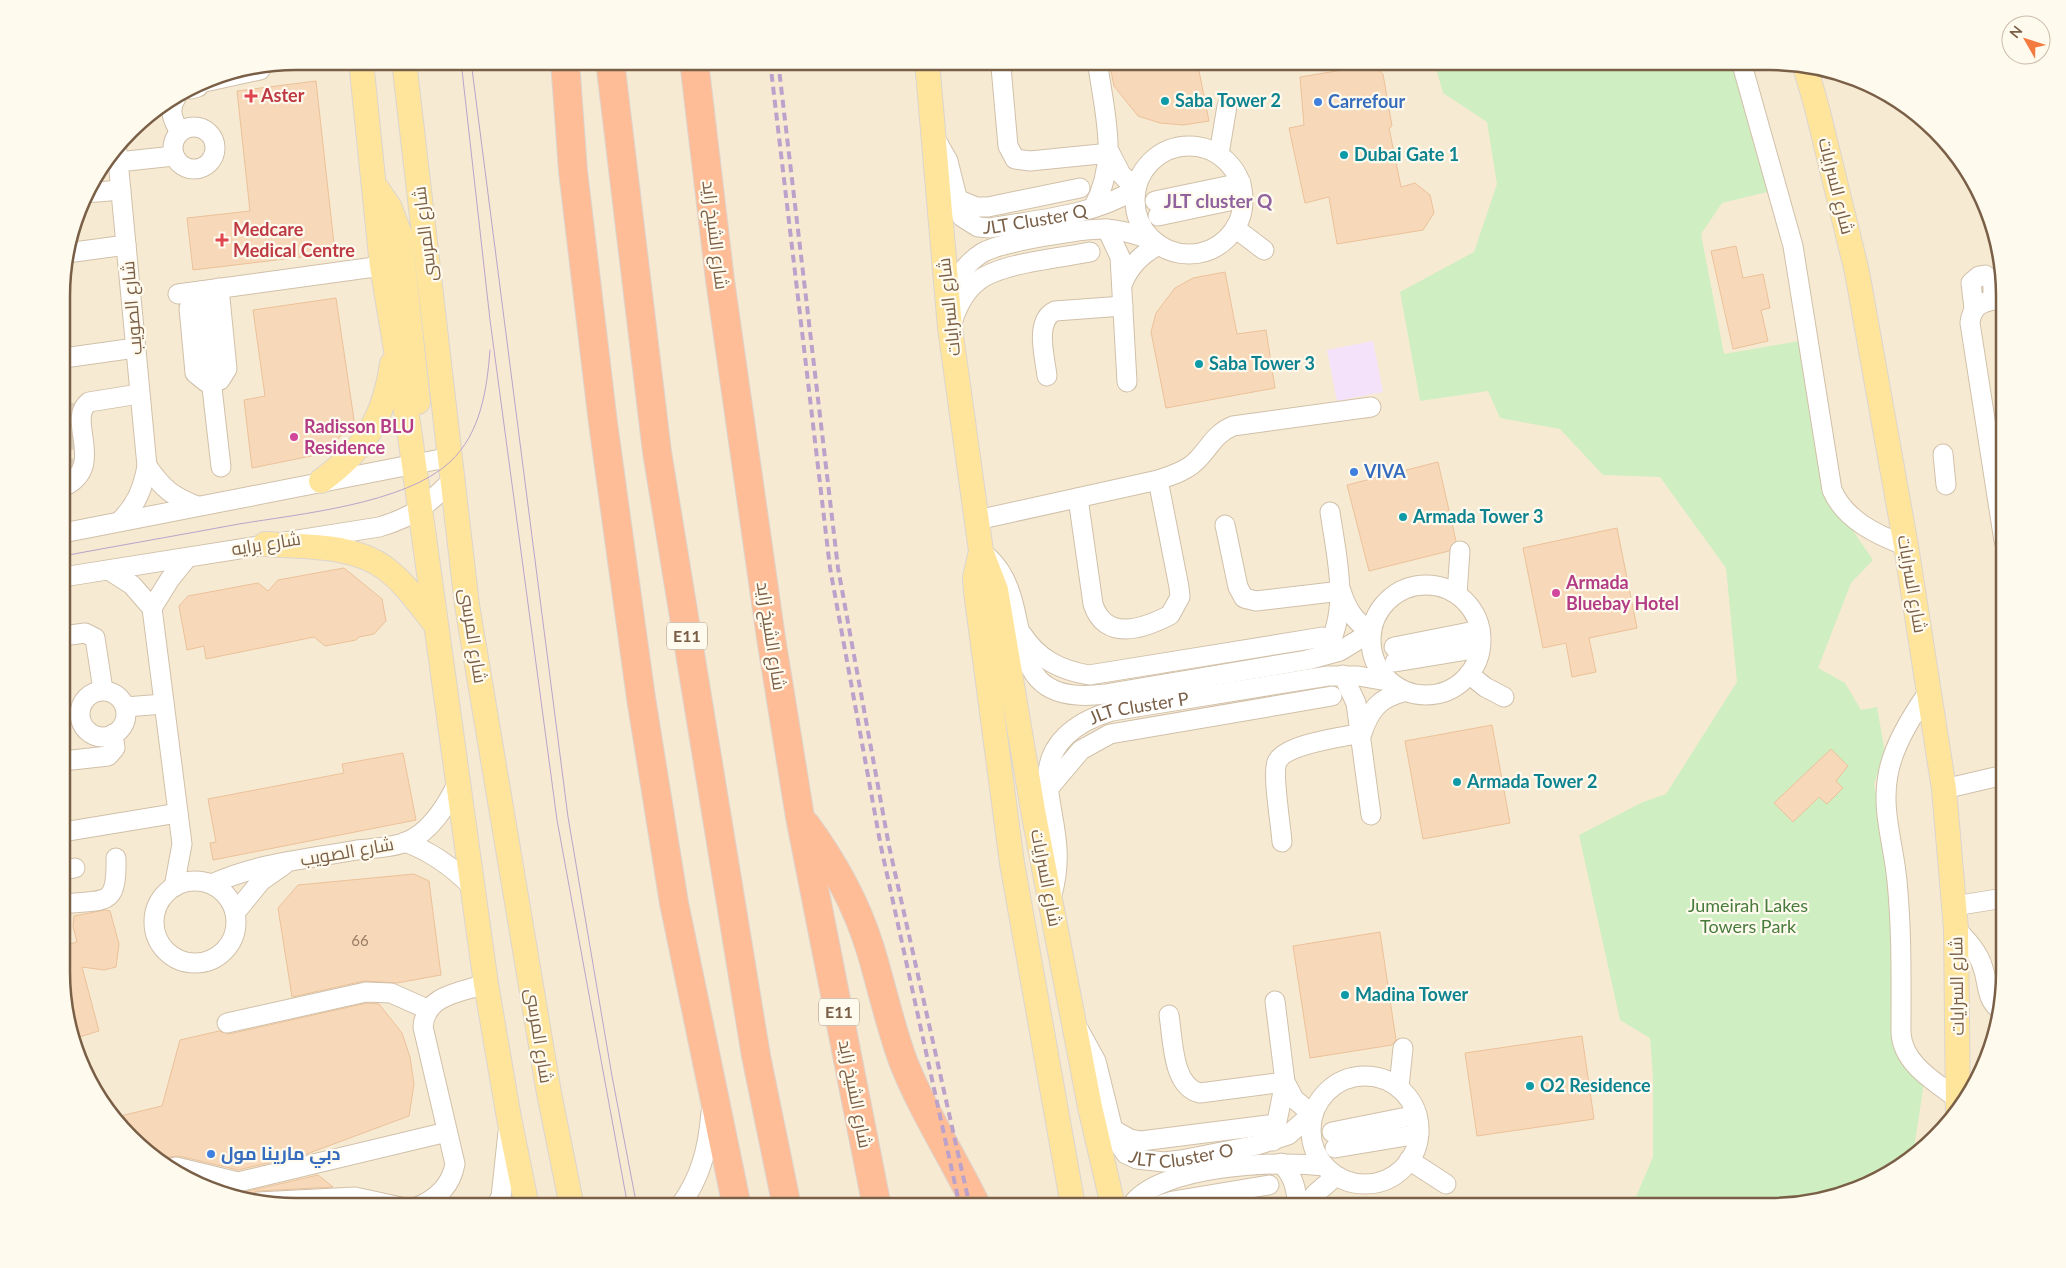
<svg xmlns="http://www.w3.org/2000/svg" width="2066" height="1268" viewBox="0 0 2066 1268" font-family="Lato,Cairo,sans-serif">
<style>
.residential{fill:#f7ead3}
.education{fill:#f4e2fb}
.green{fill:#cfeec2}
.building{fill:#f7d9ba;stroke:#ebc199}
.lines{fill:none;stroke-linecap:round;stroke-linejoin:round}
.minor-tunnel{stroke:#ddd1be;stroke-width:19;stroke-dasharray:19 9;stroke-linecap:butt}
.minor-casing{stroke:#d1c0a9;stroke-width:21}
.major-casing{stroke:#dcd5cf;stroke-width:26}
.highway-casing{stroke:#dcd5cf;stroke-width:30}
.minor{stroke:#fff;stroke-width:19}
.major{stroke:#ffe59c;stroke-width:24}
.highway{stroke:#febd96;stroke-width:28}
.tram{stroke:#bca2ca;stroke-width:1}
.rail{stroke:#bca2ca;stroke-width:4;stroke-dasharray:8 5;stroke-linecap:butt}
.health-dot{fill:#e0444e;stroke:#fffaee;stroke-width:2}
.culture-dot{fill:#0f9aa8;stroke:#fffaee;stroke-width:2}
.shop-dot{fill:#3f7fe0;stroke:#fffaee;stroke-width:2}
.hotel-dot{fill:#d1479c;stroke:#fffaee;stroke-width:2}
.labels{text-anchor:middle;stroke-width:4.5;stroke-linejoin:round;paint-order:stroke}
.number-label{font-size:15px;fill:#997e64}
.shield{fill:#fffaee;stroke:#a28e79;stroke-width:1}
.shield-label{font-size:16px;font-weight:bold;fill:#7a5f47}
.health-label{font-size:18px;font-weight:bold;fill:#be3a42;stroke:#fffaee;text-anchor:start}
.culture-label{font-size:18px;font-weight:bold;fill:#0d838f;stroke:#fffaee;text-anchor:start}
.shop-label{font-size:18px;font-weight:bold;fill:#366cbe;stroke:#fffaee;text-anchor:start}
.street-label{font-size:18px;fill:#7a5f47;stroke:#fffaee}
.hotel-label{font-size:18px;font-weight:bold;fill:#b23c85;stroke:#fffaee;text-anchor:start}
.park-label{font-size:18px;fill:#477b3c;stroke:#fffaee}
.neighbourhood-label{font-size:19px;font-weight:bold;fill:#90629e;stroke:#fffaee}
.rim{fill:none;stroke:#7a5f47;stroke-width:2.5}
</style>
<rect width="100%" height="100%" fill="#fef7e5"/>
<path class="residential" d="M296,61H1771L1831,69L1888,93L1936,130L1973,178L2004,280V987L1973,1090L1936,1138L1888,1175L1785,1206L295,1207L235,1199L178,1175L101,1102L63,1003V265L86,192L141,120L206,79Z"/>
<path class="education" d="M1373,341L1383,392L1337,401L1327,350Z"/>
<path class="green" d="M1434,61H1743L1775,190L1722,203L1701,234L1724,354L1811,339L1839,510L1873,560L1851,583L1818,668L1845,683L1861,710L1877,707L1885,753L1874,784L1892,882L1894,1026L1924,1082L1913,1156L1888,1175L1785,1206H1632L1653,1157V1076L1650,1038L1620,1020L1579,835L1643,802L1666,794L1737,682L1726,568L1660,477L1603,475L1560,429L1500,418L1488,391L1420,401L1400,292L1474,252L1497,184L1487,122L1443,93Z
M63,270L71,329L63,331Z"/>
<path class="building" d="M1109,61H1197L1209,121L1183,125L1160,123L1138,116L1114,86Z
M1373,65L1383,74L1392,126L1389,128L1401,187L1415,183L1430,195L1434,213L1423,230L1337,244L1329,197L1305,203L1289,128L1304,125L1300,77Z
M316,81L335,253L193,270L187,218L250,211L237,91Z
M1736,246L1743,278L1763,274L1770,308L1761,310L1768,341L1733,349L1711,251Z
M1225,272L1237,334L1266,330L1275,388L1166,408L1151,332L1156,313L1175,288L1193,278Z
M336,298L354,420L326,453L252,468L244,400L265,396L253,310Z
M1438,462L1456,541L1449,551L1369,571L1347,485Z
M1617,528L1637,628L1589,638L1596,672L1572,677L1566,643L1543,648L1523,548Z
M344,568L382,599L386,621L374,634L359,637L356,640L325,646L314,637L206,659L204,646L187,650L179,606L188,596L258,583L268,591L278,580Z
M1492,725L1510,823L1423,839L1405,741Z
M1831,749L1848,766L1836,781L1843,788L1827,804L1819,797L1793,822L1774,803Z
M403,753L416,820L213,860L210,843L216,842L208,799L344,773L342,764Z
M414,874L429,881L441,975L397,983L364,981L292,997L278,908L298,885Z
M105,910L110,911L119,944L116,967L104,970L82,967L99,1031L76,1038L63,1003V946L77,942L73,926L74,916Z
M1380,932L1396,1040L1392,1045L1310,1058L1293,946Z
M367,1003L379,1004L402,1033L410,1057L414,1084L409,1116L304,1155L238,1170L179,1156L169,1157L163,1161L116,1117L162,1106L180,1040L219,1031L229,1034Z
M1582,1036L1594,1119L1477,1136L1465,1053Z
M318,1175L333,1187L257,1191L252,1193L247,1200L235,1199L201,1185L240,1193Z"/>
<g class="lines">
<path class="minor-tunnel" d="M63,475C84,456 63,424 74,401"/>
<defs>
<g id="minor">
<path d="M1741,61L1793,246L1832,490C1845,520 1877,535 1906,546"/>
<path d="M1001,67L1008,146L1015,159L1030,161L1110,153"/>
<path d="M191,89L198,87L200,83L260,70"/>
<path d="M176,98C168,110 173,121 180,132"/>
<circle cx="194" cy="148" r="21"/>
<path id="s1" d="M935,138L948,161L962,217L978,227L990,228C1040,219 1092,216 1136,189L1121,174L1110,153"/>
<circle cx="1189" cy="200" r="54"/>
<path d="M117,150L147,466C143,489 136,505 120,521"/>
<path d="M1219,154L1227,106"/>
<path d="M118,162L174,156"/>
<path d="M85,193L121,190"/>
<path d="M957,199L976,207H988L1080,188"/>
<path d="M1155,201L1241,183"/>
<path d="M1093,208C1119,160 1105,117 1098,66"/>
<path d="M1158,216L1243,198"/>
<path d="M1235,228L1264,250"/>
<path d="M1107,229L1120,257L1127,382"/>
<path d="M67,253L126,245"/>
<path d="M1122,285C1129,266 1141,254 1159,245"/>
<path d="M201,291L221,467"/>
<path d="M178,294L382,266"/>
<path d="M2004,298C1986,301 1972,303 1970,323L2004,541"/>
<path d="M948,302C954,282 964,264 982,253C1000,242 1086,228 1107,229C1123,230 1138,235 1152,240"/>
<path d="M189,308L195,373L206,382L220,380L227,369L219,288"/>
<path d="M1974,309L1971,283L1979,276L1985,275L1993,282V300"/>
<path d="M953,320C958,305 965,291 978,281C1000,263 1061,258 1090,252"/>
<path d="M71,357L135,348"/>
<path d="M1047,376C1045,357 1034,321 1055,311L1123,306"/>
<path d="M1943,454L1946,485"/>
<path d="M147,466C163,489 172,496 197,506"/>
<path d="M63,487C108,466 65,420 89,402L139,394"/>
<path d="M1078,498L1093,604C1105,642 1143,629 1170,615L1180,597L1179,587L1158,480"/>
<path d="M977,520L1158,480C1173,475 1189,470 1199,458C1211,445 1216,433 1233,426L1371,407"/>
<path d="M1225,525L1238,587L1244,598L1256,601L1341,591"/>
<path d="M63,533L451,457"/>
<path d="M988,557C1041,605 991,709 1105,694L1307,660L1340,651L1371,632C1354,621 1347,609 1341,591"/>
<path d="M110,571L132,585L152,608L182,844L174,887"/>
<path d="M63,577L379,527C414,517 429,504 454,478"/>
<circle cx="1426" cy="640" r="55"/>
<path d="M1457,594L1460,551"/>
<path d="M152,608L170,579L187,558"/>
<path d="M1022,634C1038,659 1060,670 1089,675L1323,637"/>
<path d="M63,636L85,633L95,638L103,690"/>
<path d="M1394,647L1480,630"/>
<path d="M1324,654C1351,611 1337,560 1330,512"/>
<path d="M1395,662L1480,648"/>
<path d="M1469,674L1485,687L1504,697"/>
<path d="M1343,675L1356,703L1371,815"/>
<path d="M1930,690C1912,715 1893,745 1888,775C1881,810 1894,846 1897,881C1902,932 1901,982 1901,1033C1903,1065 1936,1082 1959,1100"/>
<circle cx="103" cy="714" r="23"/>
<path d="M125,707L164,704"/>
<path d="M1362,733C1370,710 1379,698 1403,692"/>
<path d="M63,761L108,756L115,748L113,734"/>
<path d="M1048,789L1081,750L1110,734L1332,696"/>
<path d="M1944,789L2004,775"/>
<path d="M63,832L178,813"/>
<path d="M405,842C432,852 453,867 473,888"/>
<path d="M1282,842C1281,826 1272,774 1277,762C1285,744 1343,737 1362,733"/>
<path d="M63,870L75,868"/>
<circle cx="195" cy="922" r="41"/>
<path d="M212,884C258,863 307,859 357,850C372,848 392,848 406,842C431,832 447,805 458,782"/>
<path id="s2" d="M1052,895C1056,880 1058,865 1057,849C1056,828 1050,806 1048,785C1044,743 1078,721 1112,711L1328,676H1358L1387,681"/>
<path d="M63,904C106,899 117,908 116,858"/>
<path d="M1954,906L2004,898"/>
<path d="M235,913L261,881L284,865"/>
<path d="M1956,929C1967,940 1979,953 1983,968C1988,982 1986,998 1998,1008"/>
<path d="M1169,1015C1173,1039 1172,1087 1200,1093L1285,1082"/>
<path d="M227,1023L366,992L391,993L427,1009"/>
<path id="s3" d="M1079,1030L1096,1061L1115,1138L1126,1154L1137,1159L1164,1162L1181,1160L1257,1145L1288,1135L1312,1114L1294,1099L1285,1082L1275,1001"/>
<circle cx="1365" cy="1130" r="54"/>
<path d="M1399,1087L1403,1048"/>
<path d="M1112,1129L1130,1139L1141,1141L1268,1125"/>
<path d="M1332,1132L1417,1115"/>
<path d="M1273,1141L1285,1082"/>
<path d="M1335,1148L1419,1134"/>
<path d="M1409,1160L1446,1184"/>
<path d="M1281,1163C1294,1176 1296,1189 1298,1206"/>
<path d="M171,1168L176,1167L238,1182L447,1132"/>
<path d="M258,1202L355,1197L401,1207"/>
<path d="M1131,1206C1158,1165 1278,1160 1324,1166"/>
<path d="M1158,1206L1173,1201L1269,1185"/>
<path d="M1307,1206L1315,1194L1336,1176"/>
<path d="M417,1207C437,1199 451,1186 455,1164L423,1027C425,995 461,992 486,984"/>
<path d="M495,1207L501,1197L508,1132"/>
<path d="M679,1207C701,1178 708,1148 711,1112"/>
</g>
<path id="major" d="M361,61L382,266L409,429L486,984L509,1118L527,1207
M404,61L467,605L549,1093L572,1207
M927,61L950,328L981,551L996,590L1034,816L1090,1107L1113,1206
M1805,66L1817,108L1857,272L1906,546L1944,789L1956,929L1958,1110
M378,190L390,208L400,235L418,402
M321,481C365,449 384,418 392,364
M265,544C304,547 352,544 385,568C405,583 420,605 436,625
M981,551L975,578L976,592L1012,863L1073,1206"/>
<path id="highway" d="M565,61L573,171L603,423L641,698L674,903L737,1207
M610,61L657,452L756,1056L787,1207
M694,61L720,280L771,638L800,817L877,1207
M806,825C833,862 855,901 869,945C881,983 889,1023 903,1061C923,1112 953,1157 977,1207"/>
</defs>
<use href="#minor" class="minor-casing"/>
<use href="#major" class="major-casing"/>
<use href="#highway" class="highway-casing"/>
<use href="#minor" class="minor"/>
<use href="#major" class="major"/>
<use href="#highway" class="highway"/>
<path class="tram" d="M461,61L490,320L557,820L628,1207
M471,61L568,817L612,1076L637,1207
M63,556C122,545 180,535 239,524C299,514 405,504 450,462C481,433 487,389 490,350"/>
<path class="rail" d="M770,61L830,568L881,847L960,1207
M778,61L838,568L889,846L970,1207"/>
</g>
<g class="health-dot">
<path d="M248.5 88.5h5v5h5v5h-5v5h-5v-5h-5v-5h5z"/>
<path d="M219.5 232.5h5v5h5v5h-5v5h-5v-5h-5v-5h5z"/>
</g>
<g class="culture-dot">
<circle cx="1165" cy="101" r="5"/>
<circle cx="1344" cy="155" r="5"/>
<circle cx="1199" cy="364" r="5"/>
<circle cx="1403" cy="517" r="5"/>
<circle cx="1457" cy="782" r="5"/>
<circle cx="1345" cy="995" r="5"/>
<circle cx="1530" cy="1086" r="5"/>
</g>
<g class="shop-dot">
<circle cx="1318" cy="102" r="5"/>
<circle cx="1354" cy="472" r="5"/>
<circle cx="211" cy="1154" r="5"/>
</g>
<g class="hotel-dot">
<circle cx="294" cy="437" r="5"/>
<circle cx="1556" cy="593" r="5"/>
</g>
<g class="labels">
<g class="number-label">
<text x="360" y="946">66</text>
</g>
<g class="shield">
<rect x="667" y="622.5" width="40" height="27" rx="4"/>
<rect x="819" y="998.5" width="40" height="27" rx="4"/>
</g>
<g class="shield-label">
<text x="687" y="642">E11</text>
<text x="839" y="1018">E11</text>
</g>
<g class="health-label">
<text x="261" y="102">Aster</text>
<text x="233" y="236">Medcare<tspan x="233" dy="21">Medical Centre</tspan></text>
</g>
<g class="culture-label">
<text x="1175" y="107">Saba Tower 2</text>
<text x="1354" y="161">Dubai Gate 1</text>
<text x="1209" y="370">Saba Tower 3</text>
<text x="1413" y="523">Armada Tower 3</text>
<text x="1467" y="788">Armada Tower 2</text>
<text x="1355" y="1001">Madina Tower</text>
<text x="1540" y="1092">O2 Residence</text>
</g>
<g class="shop-label">
<text x="1328" y="108">Carrefour</text>
<text x="1364" y="478">VIVA</text>
<text x="221" y="1160">دبي مارينا مول</text>
</g>
<g class="street-label">
<text transform="translate(1836 186) rotate(76)" y="6">شارع السرايات</text>
<text dy="6" stroke="none"><textPath href="#s1" startOffset="161">JLT Cluster Q</textPath></text>
<text transform="translate(425 234) rotate(-97)" y="6">شارع المرسى</text>
<text transform="translate(715 235) rotate(83)" y="6">شارع الشيخ زايد</text>
<text transform="translate(949 307) rotate(-96)" y="6">شارع السرايات</text>
<text transform="translate(132 308) rotate(-95)" y="6">شارع الصويب</text>
<text transform="translate(266 544) rotate(-9)" y="6">شارع برايه</text>
<text transform="translate(1912 584) rotate(80)" y="6">شارع السرايات</text>
<text transform="translate(473 636) rotate(81)" y="6">شارع المرسى</text>
<text transform="translate(771 636) rotate(81)" y="6">شارع الشيخ زايد</text>
<text dy="6" stroke="none"><textPath href="#s2" startOffset="245">JLT Cluster P</textPath></text>
<text transform="translate(347 852) rotate(-10)" y="6">شارع الصويب</text>
<text transform="translate(1046 878) rotate(79)" y="6">شارع السرايات</text>
<text transform="translate(1957 986) rotate(-91)" y="6">شارع السرايات</text>
<text transform="translate(539 1036) rotate(81)" y="6">شارع المرسى</text>
<text transform="translate(855 1094) rotate(79)" y="6">شارع الشيخ زايد</text>
<text dy="6" stroke="none"><textPath href="#s3" startOffset="191">JLT Cluster O</textPath></text>
</g>
<g class="hotel-label">
<text x="304" y="433">Radisson BLU<tspan x="304" dy="21">Residence</tspan></text>
<text x="1566" y="589">Armada<tspan x="1566" dy="21">Bluebay Hotel</tspan></text>
</g>
<g class="park-label">
<text x="1748" y="912">Jumeirah Lakes<tspan x="1748" dy="21">Towers Park</tspan></text>
</g>
<g class="neighbourhood-label">
<text x="1218" y="208">JLT cluster Q</text>
</g>
</g>
<path d="M0 0H2066V1268H0ZM296 70H1770A226 226 0 0 1 1996 296V972A226 226 0 0 1 1770 1198H296A226 226 0 0 1 70 972V296A226 226 0 0 1 296 70Z" fill="#fffaee" fill-rule="evenodd"/>
<path class="rim" d="M296 70H1770A226 226 0 0 1 1996 296V972A226 226 0 0 1 1770 1198H296A226 226 0 0 1 70 972V296A226 226 0 0 1 296 70Z"/>
<g transform="translate(2026 40) rotate(309)"><circle r="24" fill="#fffaee" stroke="#cabcab"/>
<path d="M0-4L9 19L0 12L-9 19Z" fill="#f47b3f"/>
<text y="-8" font-size="14" font-weight="bold" text-anchor="middle" fill="#7a5f47">N</text>
</g>
</svg>
